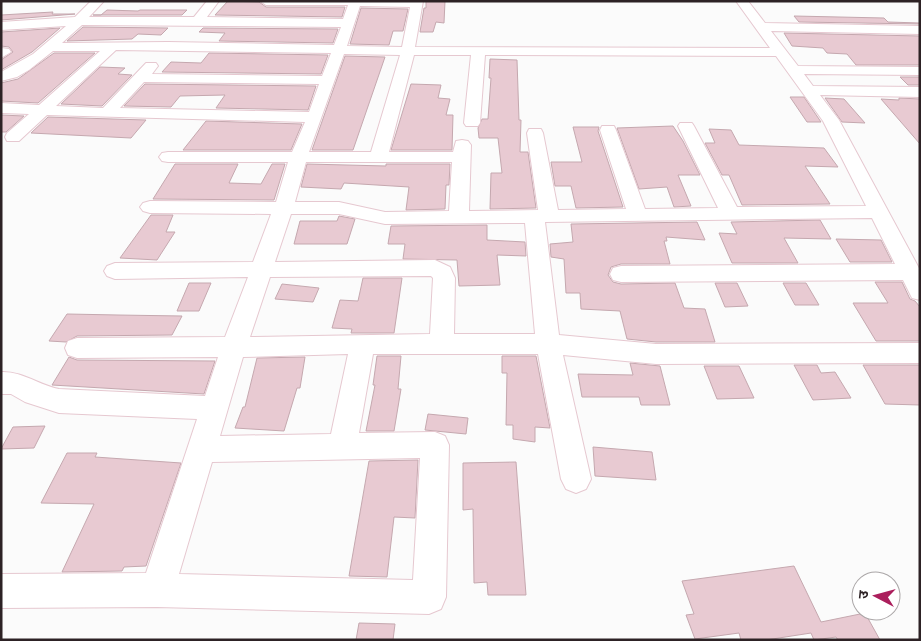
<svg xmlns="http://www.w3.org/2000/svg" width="921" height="641" viewBox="0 0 921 641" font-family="'Public Sans','Noto Sans Devanagari',sans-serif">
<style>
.building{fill:#e8cad2;stroke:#c5a8af}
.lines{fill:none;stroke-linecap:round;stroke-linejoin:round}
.minor-casing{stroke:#e6c8d0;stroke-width:2}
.minor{fill:#fff;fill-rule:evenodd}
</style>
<rect width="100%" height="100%" fill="#fbfbfb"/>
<path class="building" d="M228,1L259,2L266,7H345L342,17L215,15Z
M426,1H445L444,23L436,22L433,32H420L424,8H426Z
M361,8L408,9L403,31H393L389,45L350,44Z
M107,10L138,11L140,10H187L182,15H93H101Z
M53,12L52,14H75L1,20V15Z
M794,16L884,18L888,22L920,23V24L799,22Z
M83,27L168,28L161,35L138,34L132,39L67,41Z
M60,28L32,52L1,70V60L13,52L9,47L1,46V32Z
M203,28L338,29L333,43L219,41L225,33L199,32Z
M784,33L920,36V65H856L847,54L827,53L823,48L792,46Z
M54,53H95L38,103L1,101V83L18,79Z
M209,53L328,55L321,74L162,72L171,62L201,63Z
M345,56L385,57L353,150H312Z
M490,59L517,60L519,120H521L520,152H528L536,208L490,209L491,173H502L498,138H479L478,128L482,119H488L491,78H489Z
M100,67L125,68L118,74L132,75L102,106L61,104Z
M900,77H920V85H908Z
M145,84L316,86L308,110L216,108L225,95L180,96L171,107L124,106Z
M411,84L441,85L438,98L450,99L446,115H453L452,150H391Z
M790,97H804L821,122H807Z
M825,98L844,99L865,123L842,122Z
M899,98L920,99V144L881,99L899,100Z
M1,115L24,116L6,132H1Z
M48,117L146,120L131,138L31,133Z
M206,121L302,124L291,150H183Z
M673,126L683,141L700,175H678L691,206L674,207L667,187L639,189L617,128Z
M573,127H599L598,131L623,207L576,208L571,186H555L551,162H582Z
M709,129L731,130L739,145L824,148L838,167L805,166L830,204L742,205L729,175H722L705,143H715Z
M175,164H238L229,183L261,184L272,164H285L274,200L153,199Z
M307,164L386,166V164H450L449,185H446L445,209L406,210L409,187L344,183L341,189L301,187Z
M151,215H173L166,232H175L157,260L120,258Z
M339,216L355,219L347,244H294L300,221H337Z
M820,220L831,239L784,238L798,263H732L719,233L737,234L731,222Z
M697,222L705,240L666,237L667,241H664L670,264H621L611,267L608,275L613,282L621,284L675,283L684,308L705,309L715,342H656L627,339L620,311L581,309L580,293H566L564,259L551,257L550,244L573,242L571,224Z
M487,225V240L525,242L526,256L497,255L500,285L459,286L457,260L403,259L405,244H388L391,226Z
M836,239L881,240L892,262H850Z
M363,278H402L394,333H351L352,329L332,328L340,300L358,301Z
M875,282H902L910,299L915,301L920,307V341H876L853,303H888Z
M189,283H211L199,311H177Z
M715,283H737L748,306L725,307Z
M783,283H806L819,305H795Z
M282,284L319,288L313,302L275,299Z
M67,314L118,315L182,316L172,335L77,336L66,342L49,341Z
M377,356H401L398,389H401L394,431H366L375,385H373Z
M502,356H536L550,428L535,427V442L513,439V425H506L507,373H502Z
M69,357L77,360L215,361L204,394L52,385Z
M305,357L300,388H297L284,431L235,428L243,407H245L257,358Z
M630,363L660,366L670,405H641L639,397H582L578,374L633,375Z
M794,365H817L821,373L835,372L851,398L813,400Z
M863,365H920V405L885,404Z
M704,366H739L754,398L717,399Z
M428,414L468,418L466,434L425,430Z
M45,426L34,448L1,449L13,427Z
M593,447L652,452L656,480L595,476Z
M67,453H97L95,457L181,463L146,566L124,567L122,571L62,572L94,504L41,503Z
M418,460L415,518L394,517L387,577L349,576L369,461Z
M516,462L526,595H488L487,582L474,583L473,509L463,510V463Z
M794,566L821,622L865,613L880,640H838L836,637L814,640L811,633L766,640H741L739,633L695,639L686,615L694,614L682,581Z
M359,623L395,624L393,640H356Z"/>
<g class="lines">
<defs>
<path id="minor" d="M91,1H104L89,17H194L207,1H219L207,17L343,19L348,5H266L260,1H423L415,47L770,48L736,1H748L765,23L920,26V34L771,31L798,66L920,67V75L804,74L813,86L920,87V97L820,95L839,120L920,270V300L912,298L903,280L621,282L613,280L610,274L613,268L621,266L895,264L872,218L545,222L559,335L656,344L920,343V363L656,364L563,355L591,479L586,489L576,493L566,489L561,479L538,354H373L359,433L435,432L445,436L449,445L446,597L441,609L429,614L157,607L1,608V574L146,573L197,419L59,413L25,402L11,394H1V372C22,371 39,385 59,389L205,396L218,357L77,358L68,355L65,348L68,341L77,338L225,337L248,277L115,279L107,276L104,271L107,266L115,263L253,262L271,214L150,213L143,211L140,207L143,203L150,201L276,202L288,162H168L162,161L159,157L162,153L168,152H292L305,122L47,115L19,141H7L5,137L7,133L29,114L1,113V103L39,105L100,51H53L29,70L17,77L1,81V72L33,54L66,26L1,30V22L75,17ZM360,6L410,7L402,47L347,46ZM82,25L341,27L334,45L168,42L62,43ZM116,50L331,53L322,76L152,74L158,66L156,63H146L103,108L56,106ZM344,54L400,55L371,152H309ZM414,55H471L464,123L466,126H478L480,123L485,55L776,56L823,121L866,206L737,207L694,126L692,123H680L678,126L718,208L645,209L616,130L614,126H602L600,130L626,209L558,210L543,133L541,129H529L527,133L538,210L469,211L471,145L468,141L462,140L456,141L453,152H389ZM144,82L319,84L309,112L120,108ZM306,162H452L449,211L385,212L339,202H295ZM291,214H339L385,224L525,223L535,334H454L455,278L450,267L435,260L275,262ZM431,276L433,278L430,334L250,337L270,277ZM348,354L331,434L220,436L243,357ZM420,458L413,580L179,574L212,462Z
M1,48L9,49L11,52L1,58Z"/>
</defs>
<use href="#minor" class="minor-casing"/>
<use href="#minor" class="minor"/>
</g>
<rect width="921" height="641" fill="none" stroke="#2d2225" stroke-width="5"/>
<g transform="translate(876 596) rotate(276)"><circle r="24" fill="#ffffff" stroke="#aba7a8"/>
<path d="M0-4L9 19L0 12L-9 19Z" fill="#ab1e5c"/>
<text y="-8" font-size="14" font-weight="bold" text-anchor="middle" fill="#2d2225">उ</text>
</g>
</svg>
